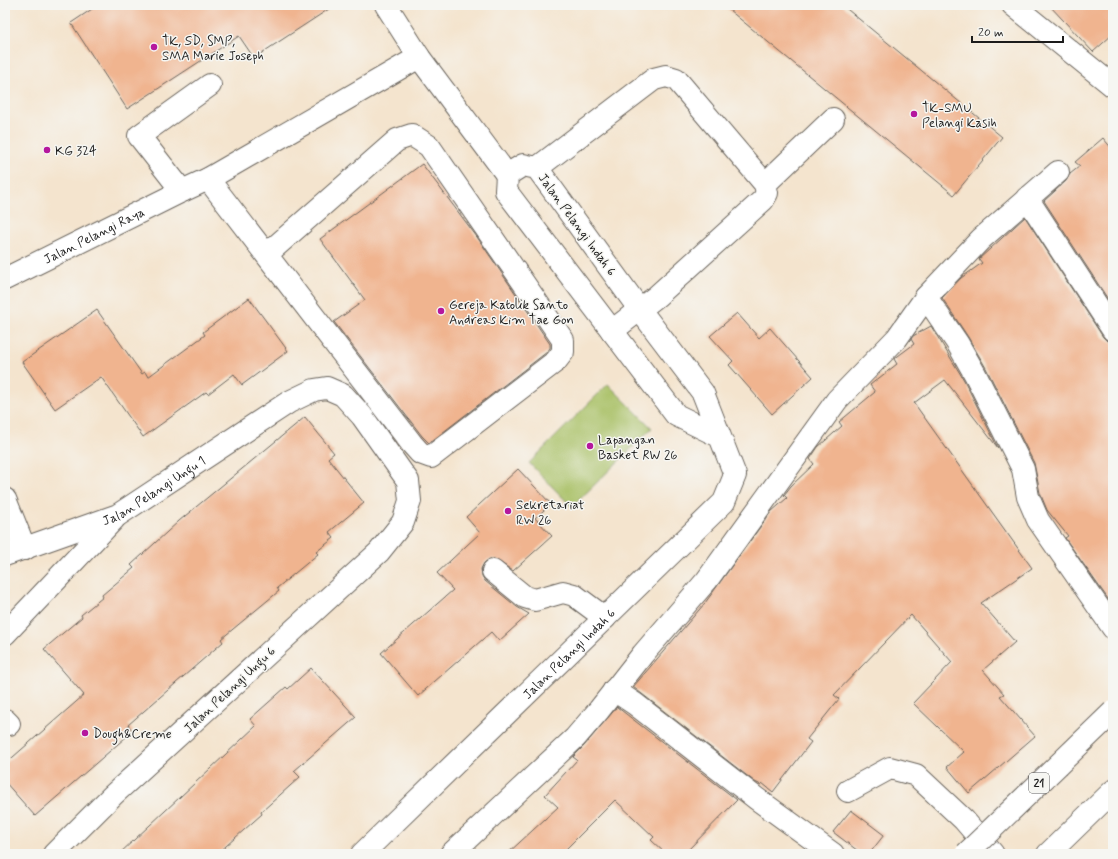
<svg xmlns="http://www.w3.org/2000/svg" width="1118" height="859" viewBox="0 0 1118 859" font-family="Mynerve,sans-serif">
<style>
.green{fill:#a8c065;stroke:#626e40}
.building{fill:#f0b48f}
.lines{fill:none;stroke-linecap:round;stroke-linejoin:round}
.minor-casing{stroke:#68625a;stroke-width:24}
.highway-casing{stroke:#68625a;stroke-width:24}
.minor{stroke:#fff;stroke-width:22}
.highway{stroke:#fff;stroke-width:22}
.highway-bridge-casing{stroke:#68625a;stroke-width:24;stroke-linecap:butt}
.highway-bridge{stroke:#fff;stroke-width:22}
.poi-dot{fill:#b5179e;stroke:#f6f6f2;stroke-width:1.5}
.labels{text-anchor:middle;stroke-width:3;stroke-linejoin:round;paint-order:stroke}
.shield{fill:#f6f6f2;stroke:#5d5d5c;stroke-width:1}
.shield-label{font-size:12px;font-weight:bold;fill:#1c1c1c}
.poi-label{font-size:13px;fill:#1c1c1c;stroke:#f6f6f2;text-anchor:start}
.street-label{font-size:13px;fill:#1c1c1c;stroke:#f6f6f2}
</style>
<rect width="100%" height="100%" fill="#f6f6f2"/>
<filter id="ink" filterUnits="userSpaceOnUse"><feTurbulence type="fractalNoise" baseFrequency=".025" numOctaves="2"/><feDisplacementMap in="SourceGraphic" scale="8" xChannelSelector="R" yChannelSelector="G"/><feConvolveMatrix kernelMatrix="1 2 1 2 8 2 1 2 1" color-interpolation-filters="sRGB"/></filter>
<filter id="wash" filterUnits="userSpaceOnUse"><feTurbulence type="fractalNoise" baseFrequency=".012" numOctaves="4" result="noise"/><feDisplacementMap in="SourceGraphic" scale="16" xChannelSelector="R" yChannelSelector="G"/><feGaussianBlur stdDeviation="0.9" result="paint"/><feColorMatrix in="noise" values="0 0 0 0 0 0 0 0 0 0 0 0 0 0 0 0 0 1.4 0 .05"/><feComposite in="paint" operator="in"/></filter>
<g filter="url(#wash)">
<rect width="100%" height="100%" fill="#f4e4ce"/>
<path class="green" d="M608,384L652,428L572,507L529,463Z"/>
<g id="blocks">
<path class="building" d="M98,5H335L254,58L239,36L127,109L71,23Z
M723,5H842L1002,137L954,195Z
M1049,5H1113V34L1093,52Z
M1103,138L1113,150V307L1044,201L1066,181L1070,174L1080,166L1075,162Z
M422,164L477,237L550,344V348L547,352L429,443L422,436L334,322L365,300L320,239Z
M1025,217L1103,337L1107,341L1113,342V606L1065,538L1068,536L1047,510L1040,493L1034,463L986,368L968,337L942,298L961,278L982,263L979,259Z
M249,298L288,351L242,385L234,374L208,394L206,392L143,437L101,377L55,409L22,362L97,310L142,374L145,372L148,377L205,335L203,332Z
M737,313L759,338L770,328L813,377L772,414L729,365L733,361L710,336Z
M931,326L964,380L998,448L945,380L914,403L1032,568L981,603L1015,642L983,670L1004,694L1000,696L1035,736L969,793L947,767L964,752L913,703L952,662L911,615L834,695L839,699L807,739L811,742L773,792L762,783L761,785L755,782L633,687L705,603L771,512L787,498L784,495L791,486L814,464L810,459L818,447L842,426L839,422L875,392L870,385L897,364L894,359L914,344L911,339L913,336Z
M305,417L334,453L328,458L364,503L329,532L334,538L316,552L318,554L277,588L279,591L221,639L223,642L128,725L133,731L35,816L5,782V764L84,695L44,649L82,617L81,615L103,597L102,595L134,568L131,565L179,521Z
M518,469L551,504L535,518L552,536L513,571L495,559H489L484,563L481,569L482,576L485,581L517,607L529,614L499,641L491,632L418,696L381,653L453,590L437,573L480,533L466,517Z
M311,668L356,717L294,771L300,777L261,812L262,814L217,854H119L256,726L250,719L286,687L288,689Z
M617,707L737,800L684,854H666L651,840L654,837L615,800L561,854H507L558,807L545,795L577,760L573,757L584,746Z
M851,810L884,835L869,854H862L833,832Z"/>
</g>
</g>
<g filter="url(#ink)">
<use href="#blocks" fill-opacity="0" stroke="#68625a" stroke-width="1"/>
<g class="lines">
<defs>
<g id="minor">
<path d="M386,5L419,57L507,175"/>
<path d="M1013,5L1113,86"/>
<path d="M210,85L139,136L182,191L208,179L419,57"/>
<path d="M537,168L654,79L666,76L676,79L765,184L767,193L763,200L657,296L612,331"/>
<path d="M208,179L412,444L420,453L431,457L556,361L563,352V340L429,146L412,135L397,140L267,254"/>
<path d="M765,184L833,119"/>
<path d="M1027,198L1113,330"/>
<path id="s1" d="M5,279L182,191"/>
<path d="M926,297L958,344L975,374L1023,469L1028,497L1038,520L1113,628"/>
<path d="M5,499L25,549"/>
<path id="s2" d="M5,555L118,515L289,402L314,390L327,388L343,395L362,416L408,481L410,501L403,522L379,552L113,795L54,854"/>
<path d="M493,571L525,597L535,600L563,592L574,595L605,618"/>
<path d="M5,634L114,519"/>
<path d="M614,690L635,704L757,799L833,854"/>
<path d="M5,720L9,724"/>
<path d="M848,791L890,768L916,775L964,820L993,854"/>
<path id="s3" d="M362,854L724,502L735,475L703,393L640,310L537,168L523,165L507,175L506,191L676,415L719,436"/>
<path d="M451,854L575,738L599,710L643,654L707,580L837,400L897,338L926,297L981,239L1058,172"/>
</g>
<path id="highway" d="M1048,854L1113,791"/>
</defs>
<use href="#minor" class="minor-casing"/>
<use href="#highway" class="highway-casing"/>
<use href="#minor" class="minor"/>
<use href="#highway" class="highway"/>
<defs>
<path id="highway-bridge" d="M966,854L1113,712"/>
</defs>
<use href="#highway-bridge" class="highway-bridge-casing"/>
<use href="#highway-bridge" class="highway-bridge"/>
</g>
</g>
<g class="poi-dot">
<circle cx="154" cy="47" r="4"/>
<circle cx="914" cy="114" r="4"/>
<circle cx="47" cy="150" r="4"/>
<circle cx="441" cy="311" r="4"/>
<circle cx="590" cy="446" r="4"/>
<circle cx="508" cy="511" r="4"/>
<circle cx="85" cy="733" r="4"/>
</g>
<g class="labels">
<rect class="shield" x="1029" y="773" width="20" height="20" rx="3"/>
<g class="shield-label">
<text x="1039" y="787">21</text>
</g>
<g class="poi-label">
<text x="162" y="45">TK, SD, SMP,<tspan x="162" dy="15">SMA Marie Joseph</tspan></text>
<text x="922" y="112">TK-SMU<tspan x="922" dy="15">Pelangi Kasih</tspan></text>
<text x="55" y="155">KG 324</text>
<text x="449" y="309">Gereja Katolik Santo<tspan x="449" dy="15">Andreas Kim Tae Gon</tspan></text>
<text x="598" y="444">Lapangan<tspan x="598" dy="15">Basket RW 26</tspan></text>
<text x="516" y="509">Sekretariat<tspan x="516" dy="15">RW 26</tspan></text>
<text x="93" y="738">Dough&amp;Creme</text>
</g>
<g class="street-label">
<text transform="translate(578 224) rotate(54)" y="5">Jalan Pelangi Indah 6</text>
<text dy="5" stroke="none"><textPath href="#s1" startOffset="99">Jalan Pelangi Raya</textPath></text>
<text dy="5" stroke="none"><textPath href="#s2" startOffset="163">Jalan Pelangi Ungu 1</textPath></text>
<text dy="5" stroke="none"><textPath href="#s3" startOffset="288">Jalan Pelangi Indah 6</textPath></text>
<text transform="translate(229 689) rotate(-43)" y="5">Jalan Pelangi Ungu 6</text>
</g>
</g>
<rect width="1118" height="859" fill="none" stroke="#f6f6f2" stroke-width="20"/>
<path d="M972 36v6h91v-6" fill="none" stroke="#1c1c1c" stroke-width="2"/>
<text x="978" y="36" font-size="12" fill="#1c1c1c" stroke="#f6f6f2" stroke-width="3" paint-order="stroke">20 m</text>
</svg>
